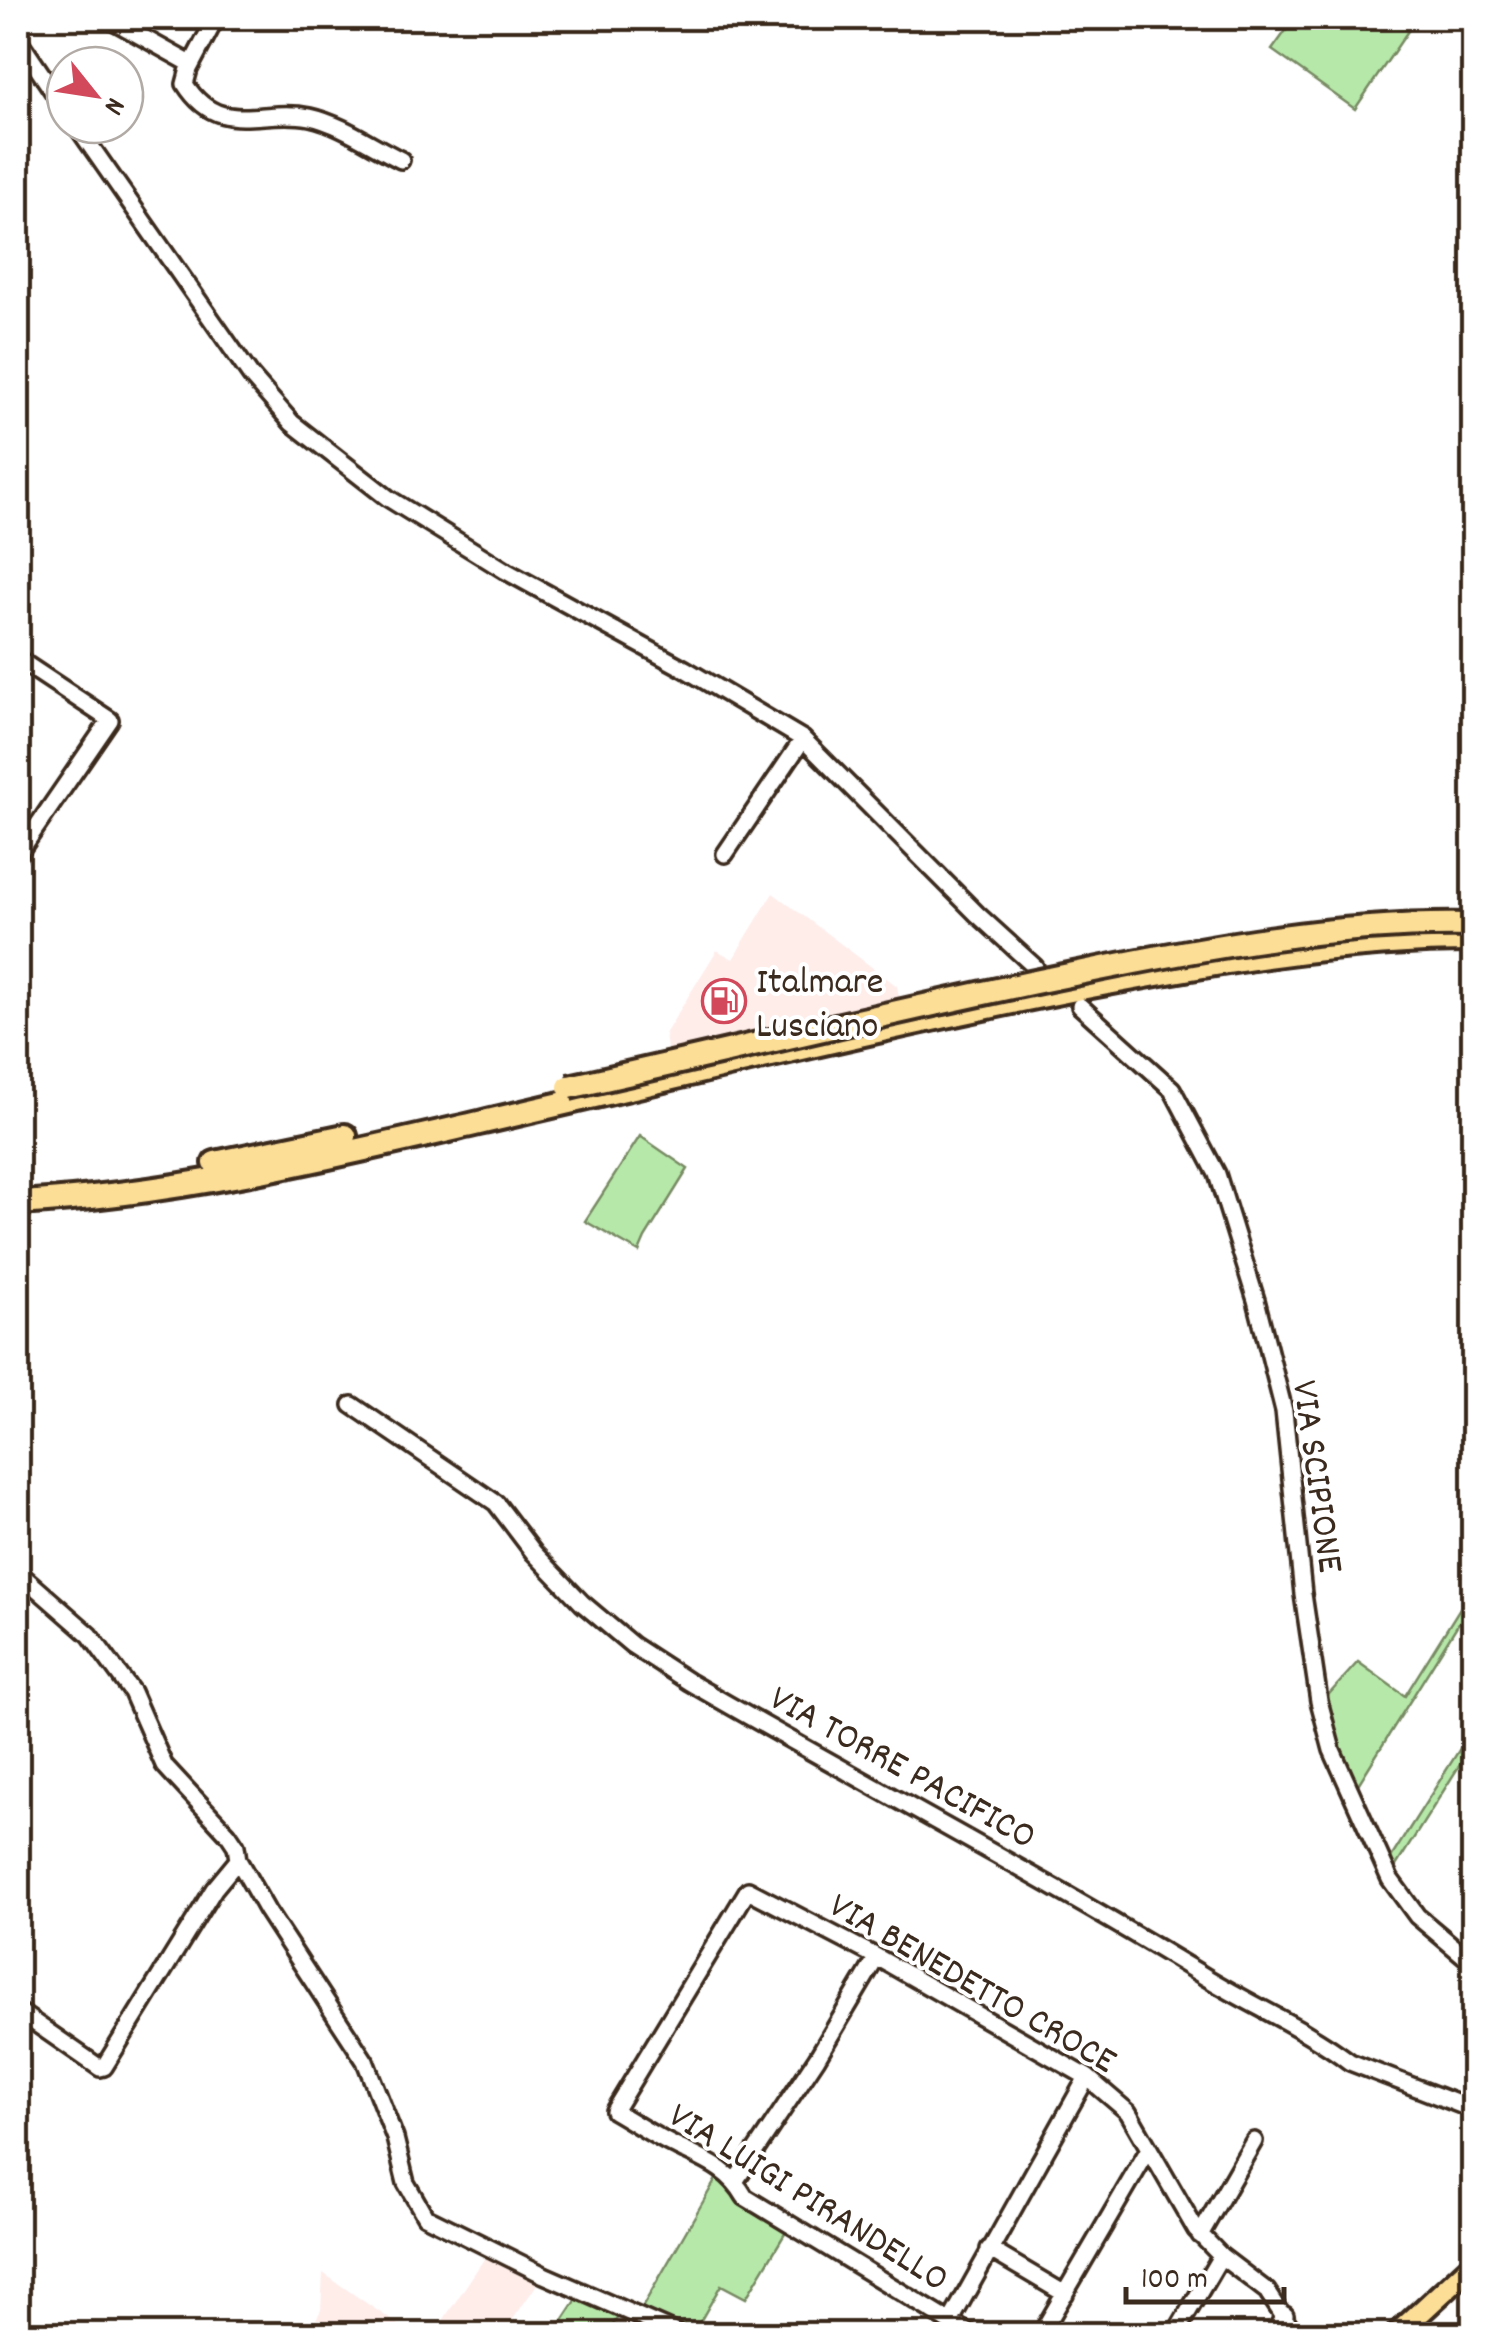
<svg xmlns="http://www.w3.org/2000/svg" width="1491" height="2352" viewBox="0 0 1491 2352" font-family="Dekko,sans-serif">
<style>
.built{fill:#ffedea}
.green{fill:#b6e9a9;stroke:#788a64;stroke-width:2.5}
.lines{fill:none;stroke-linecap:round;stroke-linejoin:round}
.minor-casing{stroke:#3b2a1e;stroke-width:22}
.major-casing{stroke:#3b2a1e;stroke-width:28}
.highway-casing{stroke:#3b2a1e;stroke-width:30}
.minor{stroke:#fff;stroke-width:15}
.major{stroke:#fdde96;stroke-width:20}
.highway{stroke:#fdde96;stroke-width:22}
.highway-bridge-casing{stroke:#3b2a1e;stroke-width:30;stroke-linecap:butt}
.highway-bridge{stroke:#fdde96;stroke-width:22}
.labels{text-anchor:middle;stroke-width:8;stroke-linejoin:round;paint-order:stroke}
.poi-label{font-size:38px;fill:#3b2a1e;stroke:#fff;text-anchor:start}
.street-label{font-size:38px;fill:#3b2a1e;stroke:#fff}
</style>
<rect width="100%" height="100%" fill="#fff"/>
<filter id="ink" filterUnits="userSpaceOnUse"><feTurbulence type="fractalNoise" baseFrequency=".01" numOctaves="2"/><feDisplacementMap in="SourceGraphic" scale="20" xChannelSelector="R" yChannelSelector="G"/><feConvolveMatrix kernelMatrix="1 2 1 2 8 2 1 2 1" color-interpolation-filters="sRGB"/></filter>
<g filter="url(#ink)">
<path class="built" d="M773,893L897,986L900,1002L668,1056L665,1034L717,950L733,959Z
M486,2256L540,2280L503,2334H434Z
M323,2273L375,2309L412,2334H308L321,2310Z"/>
<path class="green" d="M1295,18H1408L1414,22L1355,109L1272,50Z
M640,1136L688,1169L645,1238L639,1252L585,1221Z
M1473,1587V1600L1354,1791L1322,1702L1358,1662L1405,1696Z
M1473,1728V1744L1391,1874L1387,1864Z
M719,2174L789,2227L746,2298L721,2285L693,2334H688L639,2313Z
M579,2296L620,2314L607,2334H554Z"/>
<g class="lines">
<defs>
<path id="minor" d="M108,18L191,64
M216,18L189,69L185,84C219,138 261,107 310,117C342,124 372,146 401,160
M18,39L65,109
M76,125L251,376L292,423L388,498L506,571L685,669L803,739L977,914L1035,967
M18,659L110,720L18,854
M725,854L803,739
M1080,1006L1172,1089L1217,1174L1256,1300L1284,1411L1303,1594L1319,1701L1332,1750L1390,1879L1417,1916L1474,1964
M352,1405L496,1503L534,1553L582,1603L632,1645L689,1682C858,1780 1032,1871 1199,1973C1248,2004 1304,2027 1350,2062L1474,2110
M18,1572L90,1635L132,1692L164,1765L228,1834L236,1846L238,1860L267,1911L365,2061L395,2138L406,2183L425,2216L544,2275L679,2334
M18,2011L100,2068L104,2067L214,1889L238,1860
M736,2180L817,2058L877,1957
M1200,2235L1254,2141
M989,2249L1065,2294
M950,2322L1087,2077
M970,2334L745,2197C729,2169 706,2161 677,2147C655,2137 635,2123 614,2111L748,1890L877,1957L1087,2077L1128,2112L1196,2230L1221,2256L1267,2291L1295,2334
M1041,2334L1149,2149
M1175,2334L1221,2256
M1273,2334L1285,2315"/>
<path id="major" d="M1397,2334L1474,2263"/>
<path id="highway" d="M215,1163L345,1136
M18,1203C173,1195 327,1158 479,1123C683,1076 886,1026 1091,986C1217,962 1345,940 1474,940"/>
</defs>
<use href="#minor" class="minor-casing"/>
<use href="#major" class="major-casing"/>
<use href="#highway" class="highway-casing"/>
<use href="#minor" class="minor"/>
<use href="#major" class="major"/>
<use href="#highway" class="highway"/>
<defs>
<path id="highway-bridge" d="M569,1087C737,1050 905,1008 1074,974C1205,947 1339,922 1474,925"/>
</defs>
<use href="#highway-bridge" class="highway-bridge-casing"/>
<use href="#highway-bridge" class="highway-bridge"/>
</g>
</g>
<defs>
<symbol id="fuel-ring" viewBox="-11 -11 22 22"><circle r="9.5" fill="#fff" stroke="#d1495b" stroke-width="1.5"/><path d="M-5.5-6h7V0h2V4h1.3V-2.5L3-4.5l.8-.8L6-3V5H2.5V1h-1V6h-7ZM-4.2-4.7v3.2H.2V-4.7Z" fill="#d1495b"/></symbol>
</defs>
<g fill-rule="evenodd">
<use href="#fuel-ring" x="699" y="976" width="50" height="50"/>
</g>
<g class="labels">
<g class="poi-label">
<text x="756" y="992">Italmare<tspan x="756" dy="44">Lusciano</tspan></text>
</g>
<g class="street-label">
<text transform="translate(1320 1476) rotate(82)" y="13">VIA SCIPIONE</text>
<text transform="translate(904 1765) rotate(29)" y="13">VIA TORRE PACIFICO</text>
<text transform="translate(974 1981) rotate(30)" y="13">VIA BENEDETTO CROCE</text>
<text transform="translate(810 2195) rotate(32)" y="13">VIA LUIGI PIRANDELLO</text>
</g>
</g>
<rect width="1491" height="2352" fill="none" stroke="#fff" stroke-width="60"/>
<rect x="30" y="30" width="1431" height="2292" fill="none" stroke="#3b2a1e" stroke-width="4" filter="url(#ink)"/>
<g transform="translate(95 95) rotate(120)"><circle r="48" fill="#ffffff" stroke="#b1aaa5" stroke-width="2.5"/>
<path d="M0-8L18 38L0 25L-18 38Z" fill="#d1495b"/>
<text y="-15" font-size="28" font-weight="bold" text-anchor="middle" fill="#3b2a1e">N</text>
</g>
<path d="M1126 2287v15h158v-15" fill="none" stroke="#3b2a1e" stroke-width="5"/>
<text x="1141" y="2287" font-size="30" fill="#3b2a1e" stroke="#ffffff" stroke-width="8" paint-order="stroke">100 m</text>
</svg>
